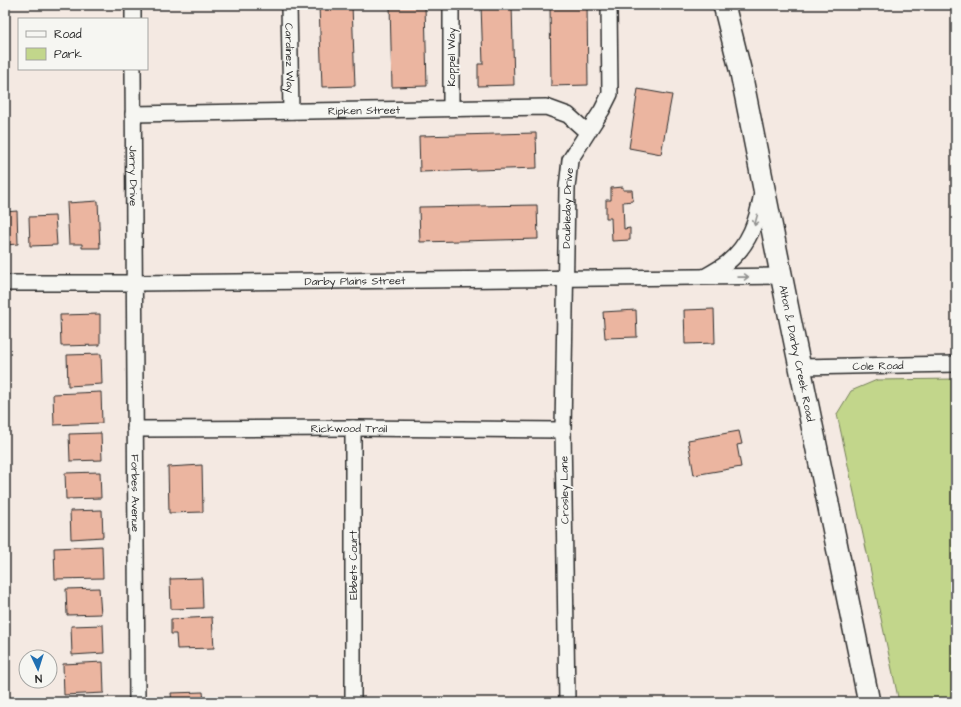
<svg xmlns="http://www.w3.org/2000/svg" width="961" height="707" viewBox="0 0 961 707" font-family="'Architects Daughter',sans-serif">
<style>
.green{fill:#c2d68b;stroke:#76805b}
.building{fill:#ebb5a0;stroke:#2b2b2b}
.lines{fill:none;stroke-linecap:round;stroke-linejoin:round}
.street-casing{stroke:#2b2b2b;stroke-width:18}
.secondary-casing{stroke:#2b2b2b;stroke-width:24}
.street{stroke:#f6f6f2;stroke-width:15}
.secondary{stroke:#f6f6f2;stroke-width:21}
.oneway{stroke:#90908e}
.labels{text-anchor:middle;stroke-width:3.5;stroke-linejoin:round;paint-order:stroke}
.street-label{font-size:11px;fill:#2b2b2b;stroke:#f6f6f2}
</style>
<rect width="100%" height="100%" fill="#f4e9e2"/>
<filter id="ink" filterUnits="userSpaceOnUse"><feTurbulence type="fractalNoise" baseFrequency=".025" numOctaves="2"/><feDisplacementMap in="SourceGraphic" scale="8" xChannelSelector="R" yChannelSelector="G"/><feConvolveMatrix kernelMatrix="1 2 1 2 8 2 1 2 1" color-interpolation-filters="sRGB"/></filter>
<g filter="url(#ink)">
<path class="green" d="M956,379V702H899L837,414L851,391L877,380Z"/>
<path class="building" d="M319,5H352L355,86L322,87Z
M390,5H425L427,86L392,87Z
M481,5H512L514,85L478,86V64H483Z
M550,5H587L588,85L551,86Z
M638,89L672,95L661,154L629,148Z
M536,133L537,168L420,172L419,136Z
M623,187V190H632L633,201L623,202L624,229L630,228V240L612,241L611,218H606V200H611V188Z
M98,201L100,248H82V244H69L67,203Z
M537,205L538,239L420,242L419,207Z
M17,211L18,244L5,245V212Z
M55,216L57,245L30,246L29,217Z
M714,309L715,343L685,344L684,310Z
M636,310L637,337L605,338L603,312Z
M100,314V345L61,346L60,315Z
M101,354L102,384L68,386L67,355Z
M101,392L102,423L54,425L53,394Z
M739,431L742,444L737,445L741,467L694,475L688,440Z
M101,433L102,460L70,461L69,434Z
M202,465L203,512L169,513L168,467Z
M100,472L101,498L66,499L65,473Z
M102,510L103,537L71,539L70,511Z
M102,546L103,578L55,579L54,548Z
M202,578L203,608L171,609L170,579Z
M99,588L101,614L67,615L66,589Z
M212,617L214,648L177,649L176,634H171V619Z
M103,625L104,653L72,655L71,626Z
M103,662L104,693L64,695L63,664Z
M203,692L204,702H172L171,693Z"/>
<g class="lines">
<defs>
<g id="street">
<path d="M133,5V19"/>
<path id="s1" d="M289,5L291,111"/>
<path d="M451,5V108"/>
<path id="s2" d="M133,69L137,702"/>
<path id="s3" d="M133,114L546,107L568,115L587,132"/>
<path d="M706,276C713,272 720,268 727,263C750,244 757,221 762,193"/>
<path id="s4" d="M5,283H134L782,276"/>
<path id="s5" d="M800,367L956,364"/>
<path id="s6" d="M135,429L353,428L563,430"/>
<path d="M353,702V428"/>
<path id="s7" d="M567,702L563,430L567,188L570,160L602,110L610,94L609,5"/>
</g>
<g id="secondary">
<path id="s8" d="M724,5L741,73L789,314L869,702"/>
</g>
</defs>
<use href="#street" class="street-casing"/>
<use href="#secondary" class="secondary-casing"/>
<use href="#street" class="street"/>
<use href="#secondary" class="secondary"/>
</g>
<defs><path id="oneway-shaft" d="M-6 0H5M1.5-3L5.5 0L1.5 3" fill="none" stroke-width="1.6" stroke-linecap="round" stroke-linejoin="round"/></defs>
<g class="oneway">
<use href="#oneway-shaft" transform="translate(756 220) rotate(105)"/>
<use href="#oneway-shaft" transform="translate(743 277) rotate(-1)"/>
</g>
</g>
<g class="labels">
<g class="street-label">
<text transform="translate(451 57) rotate(-90)" y="4">Koppel Way</text>
<text dy="4" stroke="none"><textPath href="#s1" startOffset="53">Cardinez Way</textPath></text>
<text dy="4" stroke="none"><textPath href="#s3" startOffset="231">Ripken Street</textPath></text>
<text dy="4" stroke="none"><textPath href="#s2" startOffset="107">Jarry Drive</textPath></text>
<text dy="4" stroke="none"><textPath href="#s7" startOffset="494">Doubleday Drive</textPath></text>
<text dy="4" stroke="none"><textPath href="#s4" startOffset="350">Darby Plains Street</textPath></text>
<text dy="4" stroke="none"><textPath href="#s8" startOffset="356">Alton &amp; Darby Creek Road</textPath></text>
<text dy="4" stroke="none"><textPath href="#s5" startOffset="78">Cole Road</textPath></text>
<text dy="4" stroke="none"><textPath href="#s6" startOffset="214">Rickwood Trail</textPath></text>
<text transform="translate(564 490) rotate(-91)" y="4">Crosley Lane</text>
<text dy="4" stroke="none"><textPath href="#s2" startOffset="424">Forbes Avenue</textPath></text>
<text transform="translate(353 565) rotate(-90)" y="4">Ebbets Court</text>
</g>
</g>
<rect width="961" height="707" fill="none" stroke="#f6f6f2" stroke-width="20"/>
<rect x="10" y="10" width="941" height="687" fill="none" stroke="#2b2b2b" stroke-width="1.5" filter="url(#ink)"/>
<rect x="18" y="18" width="130" height="52" fill="#f6f6f2" stroke="#a5a5a2"/>
<rect x="26" y="31" width="20" height="6" fill="#f6f6f2" stroke="#a5a5a2"/>
<text x="54" y="38" font-size="12" fill="#2b2b2b">Road</text>
<rect x="26" y="48" width="20" height="12" fill="#c2d68b" stroke="#a5a5a2"/>
<text x="54" y="58" font-size="12" fill="#2b2b2b">Park</text>
<g transform="translate(38 669) rotate(176)"><circle r="19" fill="#f6f6f2" stroke="#a5a5a2"/>
<path d="M0-3L7 15L0 10L-7 15Z" fill="#1f6fb2"/>
<text y="-6" font-size="11" font-weight="bold" text-anchor="middle" fill="#2b2b2b">N</text>
</g>
</svg>
